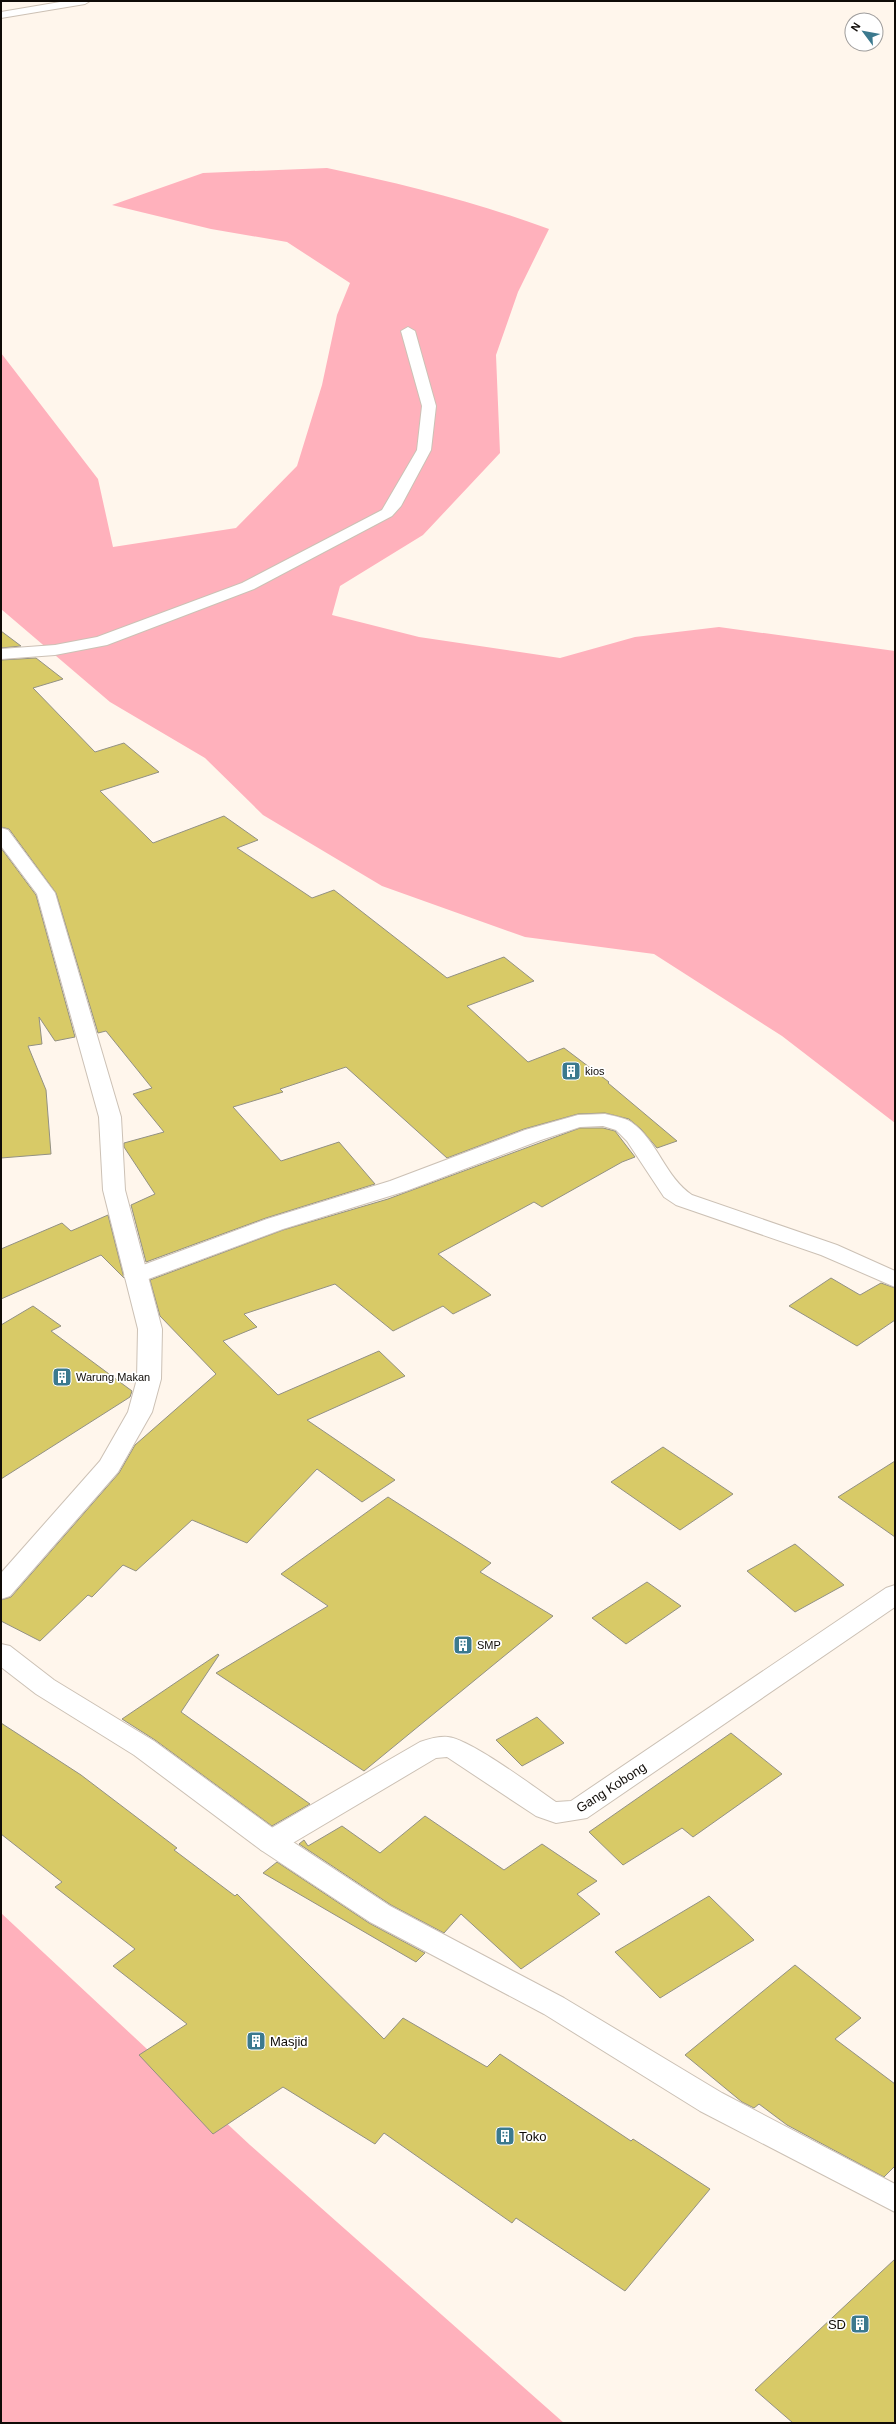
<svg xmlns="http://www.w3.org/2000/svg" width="896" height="2424" viewBox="0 0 896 2424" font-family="Arial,sans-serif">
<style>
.green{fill:#ffb1bc}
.building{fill:#d8ca67;stroke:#939183}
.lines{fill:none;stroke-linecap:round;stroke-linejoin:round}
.minor-casing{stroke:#ccc1b5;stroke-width:2}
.tertiary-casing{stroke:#ccc1b5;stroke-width:2}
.minor{fill:#fff;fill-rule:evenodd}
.tertiary{fill:#fff;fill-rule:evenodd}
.labels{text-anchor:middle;stroke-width:3.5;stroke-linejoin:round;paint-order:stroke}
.poi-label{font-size:11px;fill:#0f0b07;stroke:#fff;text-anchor:start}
.near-street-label{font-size:13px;fill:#0f0b07;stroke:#fff}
.near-poi-label{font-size:13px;fill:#0f0b07;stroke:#fff;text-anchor:start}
</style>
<rect width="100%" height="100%" fill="#fff6ec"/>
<path class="green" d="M327,168C403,184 476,202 549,229L518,292L496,355L500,453L423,535L340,586L332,615L419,637L560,658L635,637L719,627L895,651V1123L782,1036L654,954L525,937L382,886L263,815L205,758L110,702L1,609V353L98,479L113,547L236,528L297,466L322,385L337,315L350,283L287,242L211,229L112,205L203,173Z
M1,1913L250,2145L564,2423H1Z"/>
<path class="building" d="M1,631L21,646L1,648Z
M36,658L63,679L33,688L95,752L124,743L159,772L100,791L153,843L224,816L258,840L237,848L312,898L334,890L447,978L504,957L534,981L467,1006L528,1062L564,1048L609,1082L608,1083L677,1141L657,1148L641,1129L629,1119L605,1113L578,1114L524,1129L447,1158L346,1067L280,1089L283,1092L233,1107L281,1161L339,1142L375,1184L266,1218L146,1262L131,1205L155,1194L124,1147V1143L164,1132L133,1094L152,1088L106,1031L98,1033L56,893L9,829L1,827V660Z
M1,848L36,895L75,1037L55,1041L39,1017L42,1044L28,1046L46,1090L51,1154L1,1158Z
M580,1128H603L615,1131L635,1157L622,1162L542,1207L534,1202L438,1254L491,1295L453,1314L443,1306L393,1331L335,1284L244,1314L257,1327L223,1341L278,1395L379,1351L405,1376L307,1420L395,1480L362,1502L317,1469L247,1543L192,1520L136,1571L123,1565L92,1597L88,1595L40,1641L1,1621V1600L11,1597L119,1473L135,1445L216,1374L160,1316L150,1280L283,1230L388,1199Z
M108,1215L124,1278L101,1255L1,1299V1249L62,1223L71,1231Z
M831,1278L860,1295L881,1283L895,1288V1320L857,1346L789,1306Z
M33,1306L61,1326L51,1331L132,1391L130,1397L1,1479V1325Z
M663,1447L733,1494L680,1530L611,1482Z
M895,1461V1537L838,1497Z
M388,1497L491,1563L480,1572L553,1616L364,1771L216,1673L328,1606L281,1574Z
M795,1544L844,1585L795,1612L747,1571Z
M647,1582L681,1606L626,1644L592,1618Z
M218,1654L219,1655L181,1712L310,1804L272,1826L155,1740L122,1719Z
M537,1717L564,1743L522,1766L496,1740Z
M1,1723L81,1775L177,1848L174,1850L235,1896L237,1894L384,2039L403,2018L487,2067L500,2054L631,2141L633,2139L710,2189L625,2291L516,2218L512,2223L384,2133L375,2144L283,2087L213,2134L139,2055L187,2024L113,1966L135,1949L55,1887L62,1882L1,1834Z
M731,1733L782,1774L693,1837L682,1828L623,1865L589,1832Z
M425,1816L504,1870L542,1844L597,1881L577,1894L600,1914L521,1969L461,1914L444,1933L391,1905L299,1844L304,1840L308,1846L342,1826L380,1853Z
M277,1862L369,1923L425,1953L416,1962L263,1873Z
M709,1896L754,1940L660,1998L615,1952Z
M795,1965L861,2018L835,2039L895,2084V2166L884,2177L787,2125L759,2104L754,2108L742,2102L685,2055Z
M895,2259V2423H793L755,2390Z"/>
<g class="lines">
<defs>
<path id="minor" d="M66,1H90L85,4L1,18V12Z
M408,327L415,331L436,406L431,450L401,506L392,516L254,589L107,645L55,655L1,659V649L55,645L97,637L242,583L382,510L417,450L422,406L401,331Z
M605,1114C613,1116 625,1118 631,1122C658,1141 665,1177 692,1195L837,1245L895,1271V1287L821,1255L676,1205L664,1197L627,1141L616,1130L603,1126L580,1127L541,1140L406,1191L283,1229L143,1281L135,1283L127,1281L124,1276L127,1271L267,1219L390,1181L525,1130L578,1115Z
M895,1585V1607L587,1818L556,1823L536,1816L447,1757L436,1758L281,1850L271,1853L261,1850L257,1842L261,1834L420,1742C429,1739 439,1736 448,1737C470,1739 534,1787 556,1802L571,1801L886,1588Z"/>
<path id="tertiary" d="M1,828L8,830L55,893L121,1117L125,1190L162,1329L161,1379L152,1412L118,1472L10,1596L1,1599V1573L100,1461L128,1412L137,1379L138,1329L103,1190L99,1117L37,894L1,846Z
M1,1644L10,1646L54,1680L154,1741L281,1834L390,1906L564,1998L722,2093L895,2184V2212L700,2111L544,2014L370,1922L261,1850L134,1755L36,1694L1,1667Z"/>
</defs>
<use href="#minor" class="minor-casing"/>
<use href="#tertiary" class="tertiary-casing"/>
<use href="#minor" class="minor"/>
<use href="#tertiary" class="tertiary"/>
</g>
<defs>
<symbol id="building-square" viewBox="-11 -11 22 22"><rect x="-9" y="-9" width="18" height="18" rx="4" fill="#3b798e" stroke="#fff"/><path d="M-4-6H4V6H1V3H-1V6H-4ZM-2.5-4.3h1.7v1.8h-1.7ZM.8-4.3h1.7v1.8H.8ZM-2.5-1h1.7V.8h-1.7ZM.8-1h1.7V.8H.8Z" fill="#fff"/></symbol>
</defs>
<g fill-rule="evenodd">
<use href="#building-square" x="560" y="1060" width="22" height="22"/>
<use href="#building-square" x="51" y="1366" width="22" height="22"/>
<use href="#building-square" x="452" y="1634" width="22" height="22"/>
<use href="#building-square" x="245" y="2030" width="22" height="22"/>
<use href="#building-square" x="494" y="2125" width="22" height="22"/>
<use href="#building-square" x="849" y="2313" width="22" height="22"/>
</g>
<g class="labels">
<g class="poi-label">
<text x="585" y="1075">kios</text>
<text x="76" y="1381">Warung Makan</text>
<text x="477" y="1649">SMP</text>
</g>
<g class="near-street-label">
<text transform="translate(611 1787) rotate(-33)" y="5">Gang Kobong</text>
</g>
<g class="near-poi-label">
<text x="270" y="2046">Masjid</text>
<text x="519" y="2141">Toko</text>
<text x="846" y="2329" text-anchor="end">SD</text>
</g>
</g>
<rect width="896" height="2424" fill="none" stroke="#0f0b07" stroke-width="4"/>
<g transform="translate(864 32) rotate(302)"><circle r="19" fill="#ffffff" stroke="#9f9d9c"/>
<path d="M0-3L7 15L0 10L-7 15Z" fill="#3b798e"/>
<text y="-6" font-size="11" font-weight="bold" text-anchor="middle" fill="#0f0b07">N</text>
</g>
</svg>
